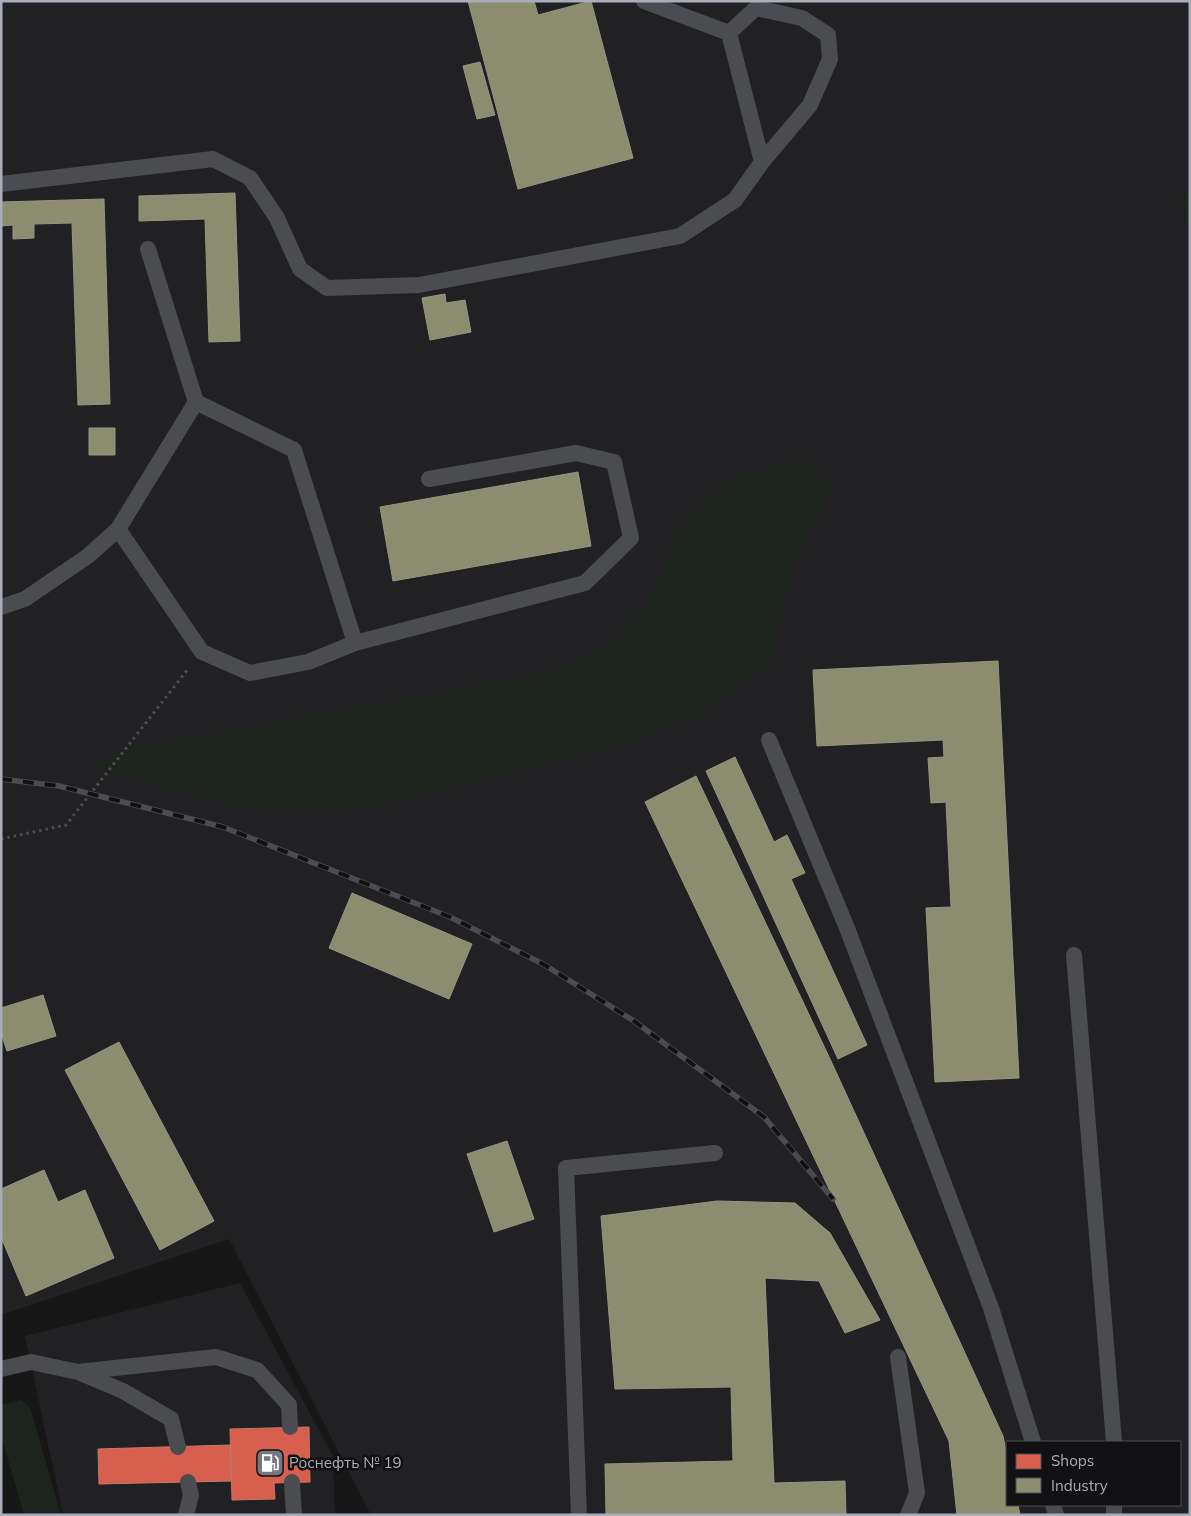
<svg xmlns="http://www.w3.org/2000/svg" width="1191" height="1516" viewBox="0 0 1191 1516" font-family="Mulish,sans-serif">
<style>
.built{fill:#212123;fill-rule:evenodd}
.green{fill:#1d241e}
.shops{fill:#d6604d;stroke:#c8776d}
.industry{fill:#8c8c6e;stroke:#949684}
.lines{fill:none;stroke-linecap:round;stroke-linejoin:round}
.path{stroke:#4d4e52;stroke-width:3;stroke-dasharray:2.5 4;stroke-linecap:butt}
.lane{stroke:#4b4c50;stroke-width:16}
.rail-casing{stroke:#4b4c4f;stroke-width:5.5}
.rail{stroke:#111113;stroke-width:4;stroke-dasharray:11;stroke-linecap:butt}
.labels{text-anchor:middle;stroke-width:5;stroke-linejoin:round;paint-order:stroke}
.poi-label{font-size:15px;fill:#a8adb8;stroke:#111113;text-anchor:start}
</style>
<rect width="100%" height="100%" fill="#171717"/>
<path class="built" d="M1,1H1190V1515H371L229,1239L1,1315ZM1007,1442H1180V1505H1007Z
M240,1283L333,1456L335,1515H63L25,1336Z"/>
<path class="green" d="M1190,188V238L1181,201Z
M807,458L834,490L807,537L783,598L774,659L702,715L626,744L354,811H255L90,768L125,749L548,673L619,639L656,588L678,529L732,479Z
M21,1400L30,1407L61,1515H24L1,1435V1405Z"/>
<path class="shops" d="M309,1427L310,1482L274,1483L275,1499L232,1500L230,1429Z
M230,1445L231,1481L99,1484L98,1449Z"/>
<path class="industry" d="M468,1H534L538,15L591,1L633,158L518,189Z
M480,62L495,115L477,119L463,66Z
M235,193L240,341L209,342L205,219L139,221V196Z
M104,199L110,404L78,405L72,223L34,224V238L13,239V225L1,226V202Z
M445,294L446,303L465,300L471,332L430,340L422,298Z
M89,428H115V455H89Z
M578,472L591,546L393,581L380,507Z
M998,661L1019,1078L935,1082L926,908L951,907L946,802L931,803L928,758L944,757L943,740L817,746L813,670Z
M735,757L774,842L787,835L805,873L791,879L867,1045L838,1059L706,771Z
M696,776L831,1061L1003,1436L1007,1456V1505H1018L1020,1515H957L949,1441L645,802Z
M352,893L472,944L449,999L329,948Z
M43,995L56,1036L7,1051L1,1033V1008Z
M119,1042L214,1221L160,1250L65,1070Z
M507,1141L534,1219L494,1232L467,1154Z
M44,1170L58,1202L85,1190L114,1258L26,1296L1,1237V1189Z
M717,1201L795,1203L830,1233L880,1320L845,1333L819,1281L765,1278L774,1483L845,1481L846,1515H606L605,1464L733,1461L731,1387L615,1389L601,1216Z"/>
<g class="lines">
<path class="path" d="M1,839L66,825L188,669"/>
<path class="lane" d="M729,33L756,8L802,18L828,35L830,59L810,105L762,162
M1,184L213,159L250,178L277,218L300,269L327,288L419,285L680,236L735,200L762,162L729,33L644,1
M196,402L294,450L355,643
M118,529L202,652L250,673L308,662L355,643L585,583L631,538L614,462L576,453L429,479
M1,607L25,599L88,556L118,529L196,402L148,249
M769,740L847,928L991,1308L1033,1442
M1074,955L1114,1442
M898,1357L917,1493L908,1515
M1,1369L31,1362L78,1372L123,1391L171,1419L178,1447
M78,1372L216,1357L257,1370L289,1405L290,1427
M292,1482L294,1515
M1053,1505L1056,1515
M186,1515L191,1495L188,1482
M579,1515L566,1168L715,1153
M1114,1515V1505"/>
<defs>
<path id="rail" d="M1,779L59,786L223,827L450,917L543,964L634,1021L764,1117L833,1199"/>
</defs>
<use href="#rail" class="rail-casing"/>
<use href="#rail" class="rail"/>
</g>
<defs>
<symbol id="fuel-square" viewBox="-11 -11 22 22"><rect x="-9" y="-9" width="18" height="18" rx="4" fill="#757880" stroke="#111113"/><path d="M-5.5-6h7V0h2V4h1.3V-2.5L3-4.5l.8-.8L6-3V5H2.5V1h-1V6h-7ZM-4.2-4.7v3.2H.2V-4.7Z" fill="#fff"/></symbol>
</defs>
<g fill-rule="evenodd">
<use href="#fuel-square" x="254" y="1447" width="32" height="32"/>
</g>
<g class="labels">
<g class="poi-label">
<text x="289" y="1468">Роснефть № 19</text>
</g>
</g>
<rect width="1191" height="1516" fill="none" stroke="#a8adb8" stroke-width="5"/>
<rect x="1006" y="1441" width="175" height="65" fill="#111113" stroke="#4d4f55"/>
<rect x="1016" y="1454" width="25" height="15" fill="#d6604d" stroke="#4d4f55"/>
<text x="1051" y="1466" font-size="15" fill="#a8adb8">Shops</text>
<rect x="1016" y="1478" width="25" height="15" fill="#8c8c6e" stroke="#4d4f55"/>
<text x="1051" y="1491" font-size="15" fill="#a8adb8">Industry</text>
</svg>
